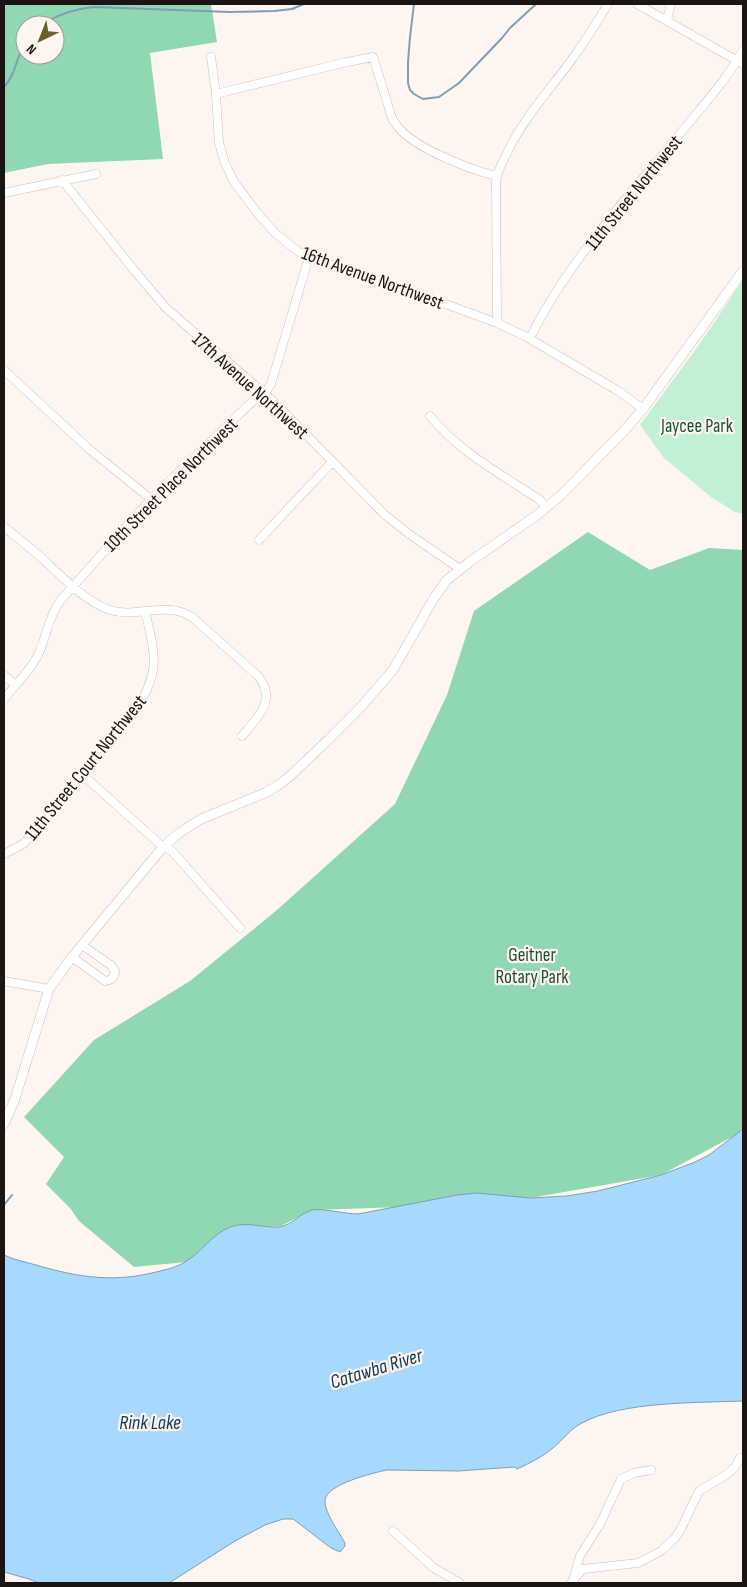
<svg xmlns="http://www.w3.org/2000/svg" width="747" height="1587" viewBox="0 0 747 1587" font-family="'Sofia Sans Condensed',sans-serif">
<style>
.green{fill:#c1f0d5}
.forest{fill:#90d8b1;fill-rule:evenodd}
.water{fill:#a7d8fe;stroke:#7d9eb7}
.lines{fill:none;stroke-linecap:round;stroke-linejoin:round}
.stream{stroke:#7d9eb7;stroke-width:2}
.minor-casing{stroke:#cebfb7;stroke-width:9}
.tertiary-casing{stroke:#cebfb7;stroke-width:10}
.minor{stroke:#fff;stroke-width:8}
.tertiary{stroke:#fff;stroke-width:9}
.labels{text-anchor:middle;stroke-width:4.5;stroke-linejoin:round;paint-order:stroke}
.street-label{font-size:19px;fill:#1a1512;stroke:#fff5f0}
.park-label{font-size:19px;fill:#1c5238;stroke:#fff5f0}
.water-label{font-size:20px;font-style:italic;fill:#0b3c5b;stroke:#fff5f0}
</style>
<rect width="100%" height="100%" fill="#fff5f0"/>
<path class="green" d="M743,280V514L735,512L711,497L664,458L640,425L699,345Z"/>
<path class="forest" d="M4,4H211L217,42L150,53L163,159L48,164L4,173ZM25,25H55V55H25Z
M588,532L650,570L709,548L743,550V1131L661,1175L530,1198L457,1195L401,1207L312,1210L281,1226L230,1228L186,1262L134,1267L79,1221L70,1208L46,1184L64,1157L24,1117L94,1040L190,981L277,910L395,804L447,695L474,611Z"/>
<path class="water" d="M743,1129V1401C697,1403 622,1401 582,1423C571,1428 563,1440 553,1448C542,1457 530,1463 517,1469L515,1467L458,1471L387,1470C373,1473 327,1484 325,1500C324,1512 339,1532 345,1543V1546L340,1552L331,1548L293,1519H283L265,1525L235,1541L169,1583H39L29,1579L4,1572V1255C14,1260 26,1262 36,1265C81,1278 115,1283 160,1271C168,1269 177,1267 185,1262C201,1253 212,1234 230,1227C246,1221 262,1228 279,1227C293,1225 300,1213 312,1210C324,1208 344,1214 358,1214L457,1195L477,1193L530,1198L567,1196L598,1191L661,1175L695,1162L709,1155Z"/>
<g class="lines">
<path class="stream" d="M414,4L410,37L408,62V83L410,90L414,94L423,99L439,97L459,83L502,38L510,28L536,4
M42,25C58,14 75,9 94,7L230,12L274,11L292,9L304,4
M4,87C16,74 16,58 25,43
M4,1205L12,1195"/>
<defs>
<path id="minor" d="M637,4L743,64
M667,20L671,4
M211,57L216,94L219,143L225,163L234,182L259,215L276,234L299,252L314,259L405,289L497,323L525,336L620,392L643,409
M216,94L347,62L373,57C378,73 383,89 388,105C390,112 391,118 395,123C410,147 469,169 496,176
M62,180L134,270L166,308L273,401L384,514L409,534L460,569
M4,193L96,174
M497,323L496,182C497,171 502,163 507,153C523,119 548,92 570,62C584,43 596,24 608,4
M530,338C568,261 629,196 684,129C704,104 728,78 743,50
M4,370L89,449L151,499
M430,416C458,451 502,475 540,500L546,508
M4,527C18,538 32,549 45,561C63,578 86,602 110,610C138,619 164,600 192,617L258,676C278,700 257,718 242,736
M259,540L332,462
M4,675L15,685
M4,699C15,685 30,671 38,655C47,636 47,620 60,601L151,499L258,396L267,390L271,384L309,257
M83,775L163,847L172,851L240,928
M4,854L23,844L39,828L133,714C161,673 156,657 145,611
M72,957L105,981C112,980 114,978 115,971L112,966L82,945
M4,981L49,989
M393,1531L434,1568L460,1583
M574,1577L580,1556L600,1524L621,1479L634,1473L651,1470
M571,1583L583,1569L638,1563L661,1551L675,1538L681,1529L699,1491L726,1475L735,1467L740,1458"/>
<path id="tertiary" d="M4,1124L15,1099L49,989L72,957L163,847L179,833L201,819L265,793L277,786L289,777L327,741L360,708L393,670L434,598L447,580L471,561L537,515L560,496L623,432L643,409L743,271"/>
</defs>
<use href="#minor" class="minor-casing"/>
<use href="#tertiary" class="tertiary-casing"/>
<use href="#minor" class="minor"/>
<use href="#tertiary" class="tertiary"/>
</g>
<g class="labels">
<g class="street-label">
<text transform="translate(633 192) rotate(-51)" y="7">11th Street Northwest</text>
<text transform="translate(373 277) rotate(20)" y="7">16th Avenue Northwest</text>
<text transform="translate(251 385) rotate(42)" y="7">17th Avenue Northwest</text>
<text transform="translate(170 484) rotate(-45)" y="7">10th Street Place Northwest</text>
<text transform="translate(85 767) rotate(-51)" y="7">11th Street Court Northwest</text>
</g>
<g class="park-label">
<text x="697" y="432">Jaycee Park</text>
<text x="532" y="961">Geitner<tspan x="532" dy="22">Rotary Park</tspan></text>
</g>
<g class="water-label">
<text transform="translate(376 1368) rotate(-17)" y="7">Catawba River</text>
<text x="150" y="1429">Rink Lake</text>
</g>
</g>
<rect width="747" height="1587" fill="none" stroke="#1a1512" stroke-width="10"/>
<g transform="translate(40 40) rotate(223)"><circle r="24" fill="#fff5f0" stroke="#a39b97"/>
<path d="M0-4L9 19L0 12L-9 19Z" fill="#6a5e2b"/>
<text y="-8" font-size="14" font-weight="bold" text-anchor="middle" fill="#1a1512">N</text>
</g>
</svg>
